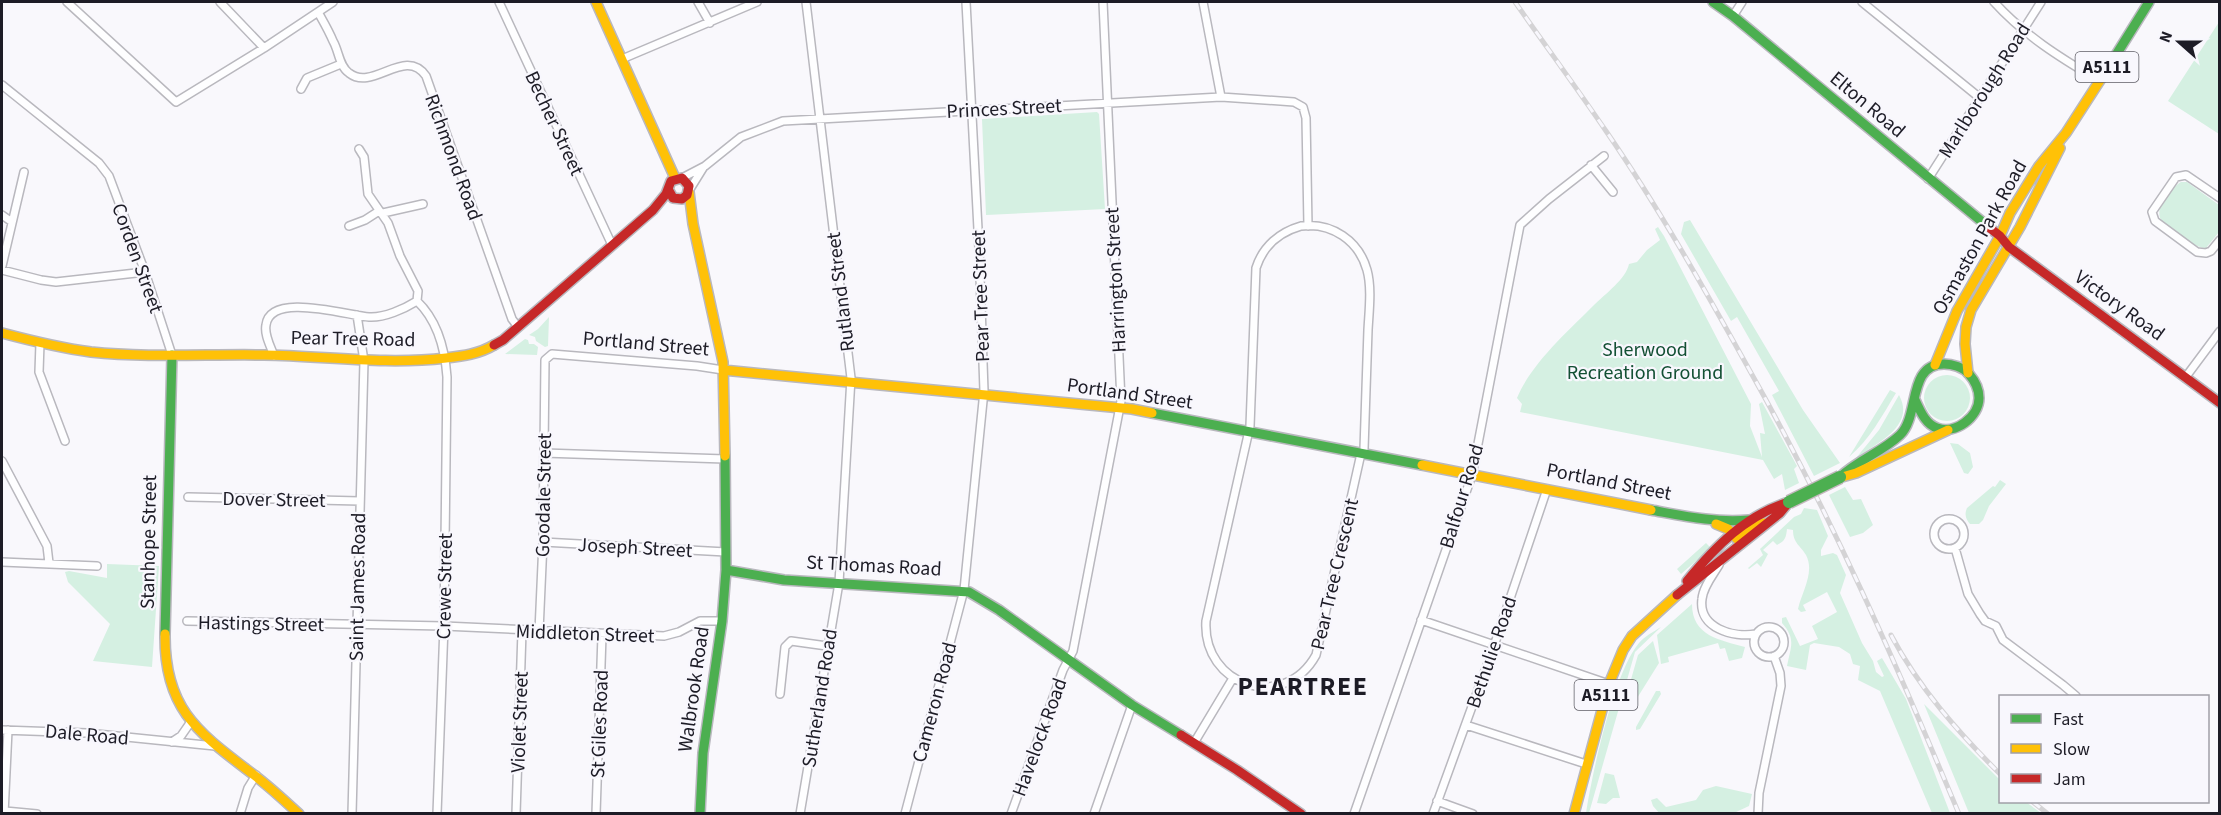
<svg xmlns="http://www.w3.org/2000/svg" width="2221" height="815" viewBox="0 0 2221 815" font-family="'Source Sans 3',sans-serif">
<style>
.green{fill:#d5f0e2}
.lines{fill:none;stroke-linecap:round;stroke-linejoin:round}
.street-casing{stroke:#b9b8be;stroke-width:10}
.fast-casing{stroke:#b9b8be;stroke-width:12}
.slow-casing{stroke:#b9b8be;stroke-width:12}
.jam-casing{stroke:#b9b8be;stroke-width:12}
.street{stroke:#fefeff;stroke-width:7}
.fast{stroke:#4caf50;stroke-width:9}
.slow{stroke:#ffc107;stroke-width:9}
.jam{stroke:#c62828;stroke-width:9}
.rail-casing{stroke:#d4d3d5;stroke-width:5}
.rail{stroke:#f8f7fd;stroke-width:3;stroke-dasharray:9;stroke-linecap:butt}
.fast-bridge-casing{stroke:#c4b8be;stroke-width:15;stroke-linecap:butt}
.fast-bridge{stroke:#4caf50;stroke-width:12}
.labels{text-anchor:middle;stroke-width:4.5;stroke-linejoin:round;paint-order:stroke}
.shield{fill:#f8f7fd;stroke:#5f5e66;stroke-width:1.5}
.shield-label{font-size:18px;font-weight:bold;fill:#1d1c26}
.street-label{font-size:20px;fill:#1d1c26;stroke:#f8f7fd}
.park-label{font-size:20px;fill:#135034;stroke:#f8f7fd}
.district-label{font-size:26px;font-weight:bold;letter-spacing:1.5px;fill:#1d1c26;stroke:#f8f7fd}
</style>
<rect width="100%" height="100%" fill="#f9f8fc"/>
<path class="green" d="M2219,22V134L2168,101Z
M1097,112L1099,114L1105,209L986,215L982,119Z
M2181,182H2187L2219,205V232L2206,248C2194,249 2171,227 2161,220C2154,208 2171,188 2181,182Z
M1690,220L1803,410L1840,463L1814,476L1772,395L1779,391L1737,317L1731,321L1681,234L1684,222Z
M1658,227L1664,236L1751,404L1750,426L1762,457L1760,433L1765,434L1759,404L1762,402L1797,466L1794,469L1799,483L1785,490L1782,474L1774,479L1763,460L1520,412L1522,404L1517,398C1531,364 1568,331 1594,305C1605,294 1626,279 1629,264L1637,262L1647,250L1660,240L1655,229Z
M549,317L548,346L545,347L536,341L535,337L529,335L538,329Z
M525,339L528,340L529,344H534L538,347L537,355L505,354Z
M1924 398a23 23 0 1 1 46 0a23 23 0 1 1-46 0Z
M1890,390L1896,393C1882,416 1870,439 1849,457Z
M1899,395C1916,426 1877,443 1856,458L1879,430Z
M1950,443L1958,444L1970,453L1973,467L1968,474L1964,473Z
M2000,480L2006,484L1989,506L1983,520L1979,524H1970C1966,519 1964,515 1967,508L1993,486L1995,487Z
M1845,487L1853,500L1861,499L1873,525L1863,533L1850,537L1829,495Z
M1804,508L1817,510L1828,536L1821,550V556L1833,553L1837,555L1846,575L1840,593L1862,643L1873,661L1876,672L1882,677L1884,676L1877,661L1882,658L1906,699L1950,813H1932L1880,691L1858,680L1860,666L1853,664L1850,654L1839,647L1814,643L1810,645L1806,670L1787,666C1791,646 1796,639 1782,623V618L1786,617L1800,646L1818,639L1812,626L1837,612L1827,592L1803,605L1806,611L1801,612L1798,609C1802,592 1815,572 1806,555C1800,545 1793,543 1793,530L1787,529C1786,538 1785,541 1777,545L1773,541L1763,550L1768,554L1761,567L1757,563L1749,569L1748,568L1763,555L1760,549L1794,517L1801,514Z
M1706,543L1711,548L1681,574L1677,569Z
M107,564L159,566L152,667L93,661L110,624L68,582L65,572L69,571L107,578Z
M1692,604C1692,636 1720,640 1745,647L1742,658L1729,661L1725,648L1720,649L1718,643L1668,657L1669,662L1661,664L1657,635Z
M1661,627L1635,652L1589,813H1586C1592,774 1614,672 1639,643C1645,636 1653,632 1661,627Z
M1653,641L1659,663L1634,703L1626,697L1638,655Z
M1656,691H1660L1661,694L1640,729L1636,730V727Z
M1924,704L2000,780V802H2026L2041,813H1969Z
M1605,773L1614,775L1620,798H1613L1606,804L1597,803Z
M1716,786L1752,794L1749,806L1734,813L1660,814L1653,806L1651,800L1657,798L1666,807L1696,800L1703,790Z"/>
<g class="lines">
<defs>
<path id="street" d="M67,2L176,102L264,48L333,2
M220,2L264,48
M499,2L612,245
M698,2L710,23
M1203,2L1221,97
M1862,2L1980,98
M1994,2C2024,35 2059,57 2098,80
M318,12C323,21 329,31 333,41C339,51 339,66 349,73C373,92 405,46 426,76L512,319L518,327
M1733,16L1742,2
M622,59L757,2
M2,85L99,163L109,176L145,272L172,355
M301,89L307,78L341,64
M359,149L364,157L368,194L388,223L400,256L418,291L417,301
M1591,165L1613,192
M682,178L705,166L741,137L783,121L1221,97L1294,102L1303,107L1306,118L1308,226
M1928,179L2041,2
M690,189L703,168
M2220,198L2186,175L2176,177L2152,212L2155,221L2197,252L2206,253L2211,251L2220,240
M383,213L423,204
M2,215L12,222
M349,226L365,220L379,211
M1301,226C1332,222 1359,241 1367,270C1372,288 1369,311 1368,330C1367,370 1365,409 1364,449L1360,458L1316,655C1284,713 1202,686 1206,621L1250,426L1256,268C1263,246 1280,232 1301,226Z
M2,266L24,172
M2,270L41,280L56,282L145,272
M417,301C438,321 445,349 447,377L444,626L437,814
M40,343L39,372L65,441
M274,356C271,347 264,335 266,325C270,291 349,316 369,317C384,318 404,309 417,301
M2185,378L2220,331
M544,453L725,459
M2,461L47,546L49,563
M188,497L360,501
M1934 534a15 15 0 1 1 30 0a15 15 0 1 1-30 0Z
M543,542L726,552
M1955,548L1968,594L1980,614L1985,621L1996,626L2003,640L2063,685L2076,696
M2,562L97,566
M1719,565C1713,575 1703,587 1702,599C1698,628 1733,638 1756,634
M1421,620L1609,684
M187,621L444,626L664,636L679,632L700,621H722
M1754 642a15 15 0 1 1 30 0a15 15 0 1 1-30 0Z
M539,631L543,542L545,360L552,354L697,366L723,370
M780,694L785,647L791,641L827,646
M1466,725L1586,764
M2,730L87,733L215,746
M172,742L181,736L190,723
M1194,743L1233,678
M1437,801L1473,814
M5,811L37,814
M4,814L8,730
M240,814L248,788L256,775
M352,814L364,361L357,315
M516,814L522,631
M596,814L602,635
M800,814L839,583L851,378L806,2
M905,814L964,590L984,391L979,248L966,2
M1011,814L1063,670L1073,651L1121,401L1103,2
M1094,814L1132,705
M1354,814L1472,475L1520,225L1549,199L1604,156
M1433,814L1494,646L1547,489
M1758,814L1759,793L1781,686L1780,673L1774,656"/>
<path id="fast" d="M1713,2L1733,16L1986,225
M2106,71L2149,2
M1152,413L1422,465
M1840,477C1858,460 1882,452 1900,435C1920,416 1907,364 1944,364C1952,364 1963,367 1969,374C1975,381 1979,388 1979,398C1979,417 1955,435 1937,428C1925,424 1920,410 1915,400
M1651,510C1684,516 1715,523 1749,520
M726,570L784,580L969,592L999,610L1132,705L1181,735
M165,634L172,355
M700,814L703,753L722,621L726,570L725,456"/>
<path id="slow" d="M596,2L675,178
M689,192L693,224L723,362L725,456
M2,333C32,341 61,348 91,352C148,358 207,354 264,355C325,356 385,365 446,358C463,356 479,354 494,345
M1935,365L1957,311L2000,236L2010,213L2039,166L2066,133L2106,71
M723,370L1132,409L1152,413
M1968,373L1965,344L1966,327L1971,310L2020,227L2060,148
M1422,465L1651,510
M1842,477L1856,473L1948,430
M1716,524L1728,529L1737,539L1750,528L1764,523
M165,634C164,710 199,733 254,775C270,787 284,800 299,814
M1574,814L1609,684L1623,650L1632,636L1677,595"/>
<path id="jam" d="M1986,225L2000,236L2009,247L2220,403
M494,345L503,340L653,210L666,194L671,181L682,178L689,186L687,195L682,199L673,198L668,189
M1687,581C1715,547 1746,515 1789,502
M1677,595L1780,513L1789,502
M1181,735L1237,770L1301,814"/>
</defs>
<use href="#street" class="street-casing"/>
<use href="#fast" class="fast-casing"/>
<use href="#slow" class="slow-casing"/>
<use href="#jam" class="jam-casing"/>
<use href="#street" class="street"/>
<use href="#fast" class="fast"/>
<use href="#slow" class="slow"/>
<use href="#jam" class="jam"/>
<defs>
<path id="rail" d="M1515,2C1545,45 1576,87 1606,131C1659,208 1705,290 1750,371C1830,513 1896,663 1959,814
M1891,635C1919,688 1958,732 2000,774
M2033,802L2048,814"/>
</defs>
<use href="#rail" class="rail-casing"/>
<use href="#rail" class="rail"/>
<defs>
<path id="fast-bridge" d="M1789,502L1840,477"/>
</defs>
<use href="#fast-bridge" class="fast-bridge-casing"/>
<use href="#fast-bridge" class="fast-bridge"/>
</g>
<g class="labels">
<g class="shield">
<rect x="2075.5" y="52" width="63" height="30" rx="4.5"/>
<rect x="1574.5" y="680" width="63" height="30" rx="4.5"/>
</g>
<g class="shield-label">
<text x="2107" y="73">A5111</text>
<text x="1606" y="701">A5111</text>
</g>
<g class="street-label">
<text transform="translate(1984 90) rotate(-58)" y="7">Marlborough Road</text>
<text transform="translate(1868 104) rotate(40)" y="7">Elton Road</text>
<text transform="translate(1004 108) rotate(-3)" y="7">Princes Street</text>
<text transform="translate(555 123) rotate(65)" y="7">Becher Street</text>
<text transform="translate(454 157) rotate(70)" y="7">Richmond Road</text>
<text transform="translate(1979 237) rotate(-61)" y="7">Osmaston Park Road</text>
<text transform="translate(138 258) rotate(70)" y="7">Corden Street</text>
<text transform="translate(1115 280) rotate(-93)" y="7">Harrington Street</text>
<text transform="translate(840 292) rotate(-97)" y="7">Rutland Street</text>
<text transform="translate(980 296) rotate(-92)" y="7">Pear Tree Street</text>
<text transform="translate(2120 305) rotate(36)" y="7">Victory Road</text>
<text transform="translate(353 338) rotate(1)" y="7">Pear Tree Road</text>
<text transform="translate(646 343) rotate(5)" y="7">Portland Street</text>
<text transform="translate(1130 393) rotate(8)" y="7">Portland Street</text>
<text transform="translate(1609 481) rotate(11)" y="7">Portland Street</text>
<text transform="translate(543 495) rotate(-89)" y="7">Goodale Street</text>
<text transform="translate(1461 496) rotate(-73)" y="7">Balfour Road</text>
<text transform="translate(274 499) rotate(1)" y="7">Dover Street</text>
<text transform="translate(148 542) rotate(-89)" y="7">Stanhope Street</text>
<text transform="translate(635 547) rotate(3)" y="7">Joseph Street</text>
<text transform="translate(874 565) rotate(3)" y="7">St Thomas Road</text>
<text transform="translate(1334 574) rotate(-77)" y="7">Pear Tree Crescent</text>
<text transform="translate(444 586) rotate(-89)" y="7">Crewe Street</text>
<text transform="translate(357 587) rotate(-89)" y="7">Saint James Road</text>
<text transform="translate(261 623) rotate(1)" y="7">Hastings Street</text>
<text transform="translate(585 633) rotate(2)" y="7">Middleton Street</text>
<text transform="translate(1491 652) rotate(-71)" y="7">Bethulie Road</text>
<text transform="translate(693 689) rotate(-82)" y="7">Walbrook Road</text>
<text transform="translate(819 698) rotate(-81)" y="7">Sutherland Road</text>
<text transform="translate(934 702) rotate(-75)" y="7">Cameron Road</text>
<text transform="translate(519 722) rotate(-88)" y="7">Violet Street</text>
<text transform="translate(599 724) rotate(-88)" y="7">St Giles Road</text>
<text transform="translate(87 734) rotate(5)" y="7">Dale Road</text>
<text transform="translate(1039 737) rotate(-70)" y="7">Havelock Road</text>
</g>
<g class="park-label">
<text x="1645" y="356">Sherwood<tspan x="1645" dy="23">Recreation Ground</tspan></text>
</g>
<g class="district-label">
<text x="1303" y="695">PEARTREE</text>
</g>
</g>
<rect width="2221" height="815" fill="none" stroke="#1d1c26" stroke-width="6"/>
<rect x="1999" y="695" width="210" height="108" fill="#f8f7fd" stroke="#a09fa7" stroke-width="1.5"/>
<rect x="2011" y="714" width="30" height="9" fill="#4caf50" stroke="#a09fa7" stroke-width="1.5"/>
<text x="2053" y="725" font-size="18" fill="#1d1c26">Fast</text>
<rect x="2011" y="744" width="30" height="9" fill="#ffc107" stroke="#a09fa7" stroke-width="1.5"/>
<text x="2053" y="755" font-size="18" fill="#1d1c26">Slow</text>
<rect x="2011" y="774" width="30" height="9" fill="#c62828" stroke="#a09fa7" stroke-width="1.5"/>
<text x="2053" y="785" font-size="18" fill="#1d1c26">Jam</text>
<g transform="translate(2179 42) rotate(291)" stroke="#f8f7fd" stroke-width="4.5" paint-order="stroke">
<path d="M0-4.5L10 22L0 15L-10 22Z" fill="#1d1c26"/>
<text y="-9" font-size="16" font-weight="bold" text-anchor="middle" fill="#1d1c26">N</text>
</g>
</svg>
